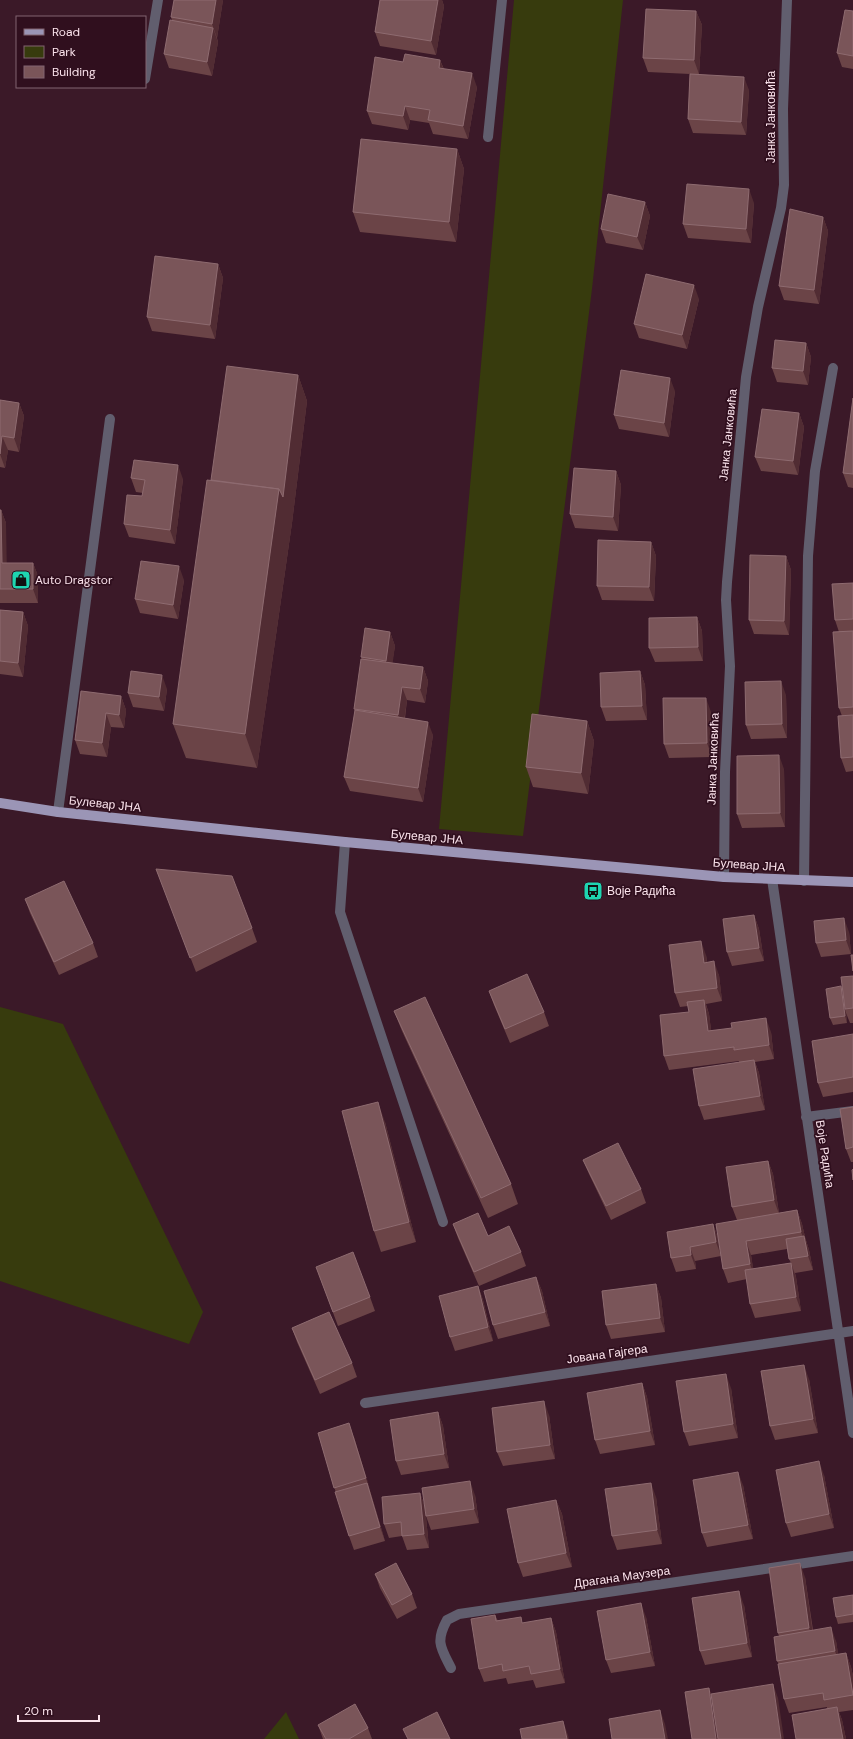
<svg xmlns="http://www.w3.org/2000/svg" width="853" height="1739" viewBox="0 0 853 1739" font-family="'DM Sans',sans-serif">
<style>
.green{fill:#373b0d}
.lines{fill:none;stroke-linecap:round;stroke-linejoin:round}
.minor{stroke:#615e6e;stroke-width:10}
.major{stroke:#9b95b6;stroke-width:10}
.wall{fill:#6b4447;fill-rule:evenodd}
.shaded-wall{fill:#512c33}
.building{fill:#7a5559;stroke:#8e6b70}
.labels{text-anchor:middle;stroke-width:3.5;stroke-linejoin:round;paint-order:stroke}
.street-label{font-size:12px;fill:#fbe3ec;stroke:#300f1e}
.poi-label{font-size:12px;fill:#fbe3ec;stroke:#300f1e;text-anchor:start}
</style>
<rect width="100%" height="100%" fill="#3b1928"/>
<path class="green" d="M514,0H623L592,289L523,836L439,829Z
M0,1007L63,1024L203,1312L189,1344L0,1281Z
M286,1712L299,1739H264Z"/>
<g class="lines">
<path class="minor" d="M145,79L158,0
M488,137L502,0
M58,812L110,419
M345,842L340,912L443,1222
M724,877L725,772L730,666L726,600L727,582L746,377L758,307L781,208L784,185L783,109L787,0
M772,879L853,1433
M804,881L808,556L815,471L833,368
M806,1117L853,1111
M365,1403L853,1331
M451,1668C441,1648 435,1642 447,1620L459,1614L853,1556"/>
<path class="major" d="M0,803L58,812L345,842L724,877L853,882"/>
</g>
<path class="wall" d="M223,0L217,38L218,42L212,76L169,68L164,54L172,20L171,17Z
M380,0H442L444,6L436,55L380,46L375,32Z
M696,11L702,25L699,74L749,90L746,135L693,133L688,119L690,74L648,72L643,58Z
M853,11V69L842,67L837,53Z
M440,60L444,69L477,87L468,139L433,134L429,123L410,120L408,130L372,124L367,111L403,62Z
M457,149L464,169L456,242L360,232L353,212Z
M645,202L650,216L643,250L606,243L601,229Z
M754,203L751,243L688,238L683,224Z
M823,217L828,231L819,304L784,300L779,286Z
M218,264L223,278L215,339L152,331L147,317Z
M699,299L687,349L639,338L634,324Z
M806,343L811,357L808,385L777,382L772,368Z
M298,375L307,401L292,523L257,768L186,758L173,724L211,480Z
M675,391L669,437L619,429L614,415Z
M853,398V488L848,487L843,473Z
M0,400L19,403L24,416L19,452L8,450L5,468L0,467Z
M799,413L804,427L798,475L761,471L755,457Z
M616,471L621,485L618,531L575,528L570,514Z
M131,478L183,479L175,544L129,537L124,524L142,496L143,493L136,492Z
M0,510H1L6,523V563H33L38,576V603H0Z
M651,542L656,556L654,601L602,600L597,586Z
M786,556L791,570L789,635L754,634L749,620Z
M184,580L178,619L140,613L135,599Z
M853,583V771L846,772L841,758L842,716L839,708V632L835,620Z
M0,610L23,612L28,626L23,677L0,674Z
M697,617L702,631L703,661L655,662L649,648Z
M390,632L395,646L392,663L423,667L428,681L425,703L407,700L405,718L433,735L423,802L350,791L344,777L355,711L354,709L362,659L361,657Z
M640,671L645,685L647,720L606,721L601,707Z
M167,689L164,711L133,707L128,693Z
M786,695L787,738L751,739L746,725Z
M121,696L126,710L124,728L111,727L107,757L80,754L75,740Z
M711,712L712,757L669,758L664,744Z
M587,721L594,741L588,794L533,787L526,767Z
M784,769L785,827L742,828L737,814Z
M156,869L252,928L257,942L196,972Z
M25,899L93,943L98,957L59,975L30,913Z
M754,915L759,929L764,961L732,966L727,952Z
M849,932L851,954L821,957L816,943Z
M706,955L707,962L719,975L722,1001L706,1004L709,1014L711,1030L771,1032L774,1059L755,1062L759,1073L765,1110L704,1120L699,1106L739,1062V1061L669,1070L664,1056L689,1012L688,1006L680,1007L675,993Z
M853,976V1023H850L846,1013L847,1023L833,1025L830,1018L841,986L843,991Z
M489,991L544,1012L549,1026L510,1043L494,1005Z
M394,1011L511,1184L518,1204L488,1218L402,1031Z
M853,1034V1092L823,1097L818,1083Z
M853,1107V1162H851L846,1149Z
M385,1122L416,1242L381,1252L374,1231Z
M583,1160L641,1189L646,1203L611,1220L589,1174Z
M768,1161L773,1174L779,1213L797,1210L802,1224L805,1237L809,1250L813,1270L795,1273L796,1277L801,1311L755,1318L750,1304L747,1279L728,1283L723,1269L737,1220L732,1207ZM787,1249L789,1259L791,1263L753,1269L751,1255Z
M453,1224L488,1236L521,1252L526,1266L479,1286L458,1238Z
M713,1224L718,1238L721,1256L695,1261L696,1269L676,1272L671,1258Z
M316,1267L370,1297L375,1311L338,1326Z
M536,1277L542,1291L550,1326L498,1339L493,1325Z
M656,1284L661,1298L665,1332L611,1339L606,1325Z
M478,1286L483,1300L493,1341L455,1351L450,1337Z
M292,1328L352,1363L357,1377L320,1394L297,1342Z
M809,1379L818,1433L775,1440L770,1426Z
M642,1383L647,1397L655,1445L600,1454L595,1440Z
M731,1388L738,1438L689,1446L684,1432Z
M438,1412L443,1426L449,1468L401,1475L396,1461Z
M549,1415L555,1459L503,1466L497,1452Z
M318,1433L354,1437L385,1541L354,1550L349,1536Z
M824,1475L834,1528L791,1537L786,1523Z
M743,1485L753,1539L707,1547L702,1533Z
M420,1493L425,1507L429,1548L407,1550L402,1536L389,1538L384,1524Z
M475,1495L479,1523L431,1530L426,1516Z
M656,1497L662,1544L617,1550L612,1536Z
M556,1500L562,1514L572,1567L523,1577L518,1563Z
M375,1574L412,1594L417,1608L397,1619L380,1588Z
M805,1577L813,1630L836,1641L838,1654L846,1653L851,1667L853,1676V1710L839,1712L842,1720L846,1739H796L827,1708V1707L789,1713L784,1699L779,1664L777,1661L779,1636L778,1633Z
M853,1595V1622L838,1624L836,1617Z
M744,1605L752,1657L705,1665L700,1651Z
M495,1615L498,1621L524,1623L551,1618L556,1632L565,1683L536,1688L533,1680L508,1684L506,1678L484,1682L479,1669Z
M646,1617L655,1666L611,1673L606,1660Z
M318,1725L368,1728L372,1739H376H323Z"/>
<path class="shaded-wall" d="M216,0H223L217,38L212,24Z
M438,0H442L444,6L436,55L431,41Z
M696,11L702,25L699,74L694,60Z
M213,28L218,42L212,76L207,62Z
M440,60L445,73L439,68Z
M472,73L477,87L468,139L463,126Z
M744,77L749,90L746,135L741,122Z
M405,106L410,120L408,130L403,116Z
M457,149L464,169L456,242L449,222Z
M749,189L754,203L751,243L746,229Z
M645,202L650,216L643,250L637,237Z
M823,217L828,231L819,304L814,290Z
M218,264L223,278L215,339L210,325Z
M694,285L699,299L687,349L682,335Z
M806,343L811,357L808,385L803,371Z
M298,375L307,401L292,523L257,768L245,734L279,489Z
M670,378L675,391L669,437L664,423Z
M19,403L24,416L19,452L14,438Z
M799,413L804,427L798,475L793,461Z
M2,436L8,450L5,468L0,454Z
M178,465L183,479L175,544L170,530Z
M616,471L621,485L618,531L613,517Z
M1,510L6,523L7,577L2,563Z
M651,542L656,556L654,601L649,587Z
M786,556L791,570L789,635L784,621Z
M33,563L38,576V603L33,589Z
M179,566L184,580L178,619L173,605Z
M23,612L28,626L23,677L18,663Z
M697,617L702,631L703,661L698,647Z
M390,632L395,646L391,675L386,661Z
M423,667L428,681L425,703L420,689Z
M640,671L645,685L647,720L642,706Z
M162,675L167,689L164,711L159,697Z
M781,681L786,695L787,738L782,724Z
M402,687L407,700L403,728L398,715Z
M121,696L126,710L124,728L119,715Z
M706,698L711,712L712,757L707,743Z
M106,713L111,727L107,757L102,743Z
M587,721L594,741L588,794L581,773Z
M428,722L433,735L423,802L418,788Z
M779,755L784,769L785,827L780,813Z
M754,915L759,929L764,961L759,948Z
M844,918L849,932L851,954L846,940Z
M701,941L706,955L709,977L704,963Z
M714,961L719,975L722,1001L717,988Z
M841,986L844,994L845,1009L846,1013L847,1023L845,1016Z
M704,1000L709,1014L713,1045L708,1031Z
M766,1018L771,1032L774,1059L769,1045Z
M754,1060L759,1073L765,1110L760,1096Z
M378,1102L385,1122L416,1242L409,1222Z
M768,1161L773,1174L779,1214L774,1200Z
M797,1210L802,1224L805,1237L809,1250L813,1270L808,1256L806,1245L801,1232Z
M713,1224L718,1238L721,1256L716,1242Z
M746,1241L751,1255L755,1278L750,1264Z
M690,1247L695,1261L696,1269L691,1255Z
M791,1263L796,1277L801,1311L796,1297Z
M536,1277L542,1291L550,1326L545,1312Z
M656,1284L661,1298L665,1332L660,1318Z
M478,1286L483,1300L493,1341L488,1327Z
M804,1365L809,1379L818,1433L813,1419Z
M726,1374L731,1388L738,1438L733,1424Z
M642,1383L647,1397L655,1445L650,1431Z
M544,1401L549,1415L555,1459L550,1445Z
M438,1412L443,1426L449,1468L444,1454Z
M349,1423L354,1437L371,1492L366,1478Z
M819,1461L824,1475L834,1528L829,1514Z
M738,1472L743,1485L753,1539L748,1525Z
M470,1481L475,1495L479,1523L474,1509Z
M367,1483L372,1497L385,1541L380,1527Z
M651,1483L656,1497L662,1544L657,1530Z
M420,1493L425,1507L429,1548L424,1534Z
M556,1500L562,1514L572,1567L566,1553Z
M800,1563L805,1577L814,1642L809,1628Z
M739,1591L744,1605L752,1657L747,1643Z
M641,1603L646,1617L655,1666L650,1652Z
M551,1618L556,1632L565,1683L560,1669Z
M831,1627L836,1641L840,1665L835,1651Z
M846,1653L851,1667L853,1676V1693Z
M773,1684L778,1698L784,1739H781Z
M709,1688L714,1702L719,1739H716Z
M837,1707L842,1720L846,1739H843Z
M660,1710L665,1724L668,1739H665Z
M563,1721L568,1735L569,1739H567Z"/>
<path class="building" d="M174,0H216L212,24L171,17Z
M380,0H438L431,41L375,32Z
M646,9L696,11L694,60L643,58Z
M845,10L853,11V56L837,53Z
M170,20L213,28L207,62L164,54Z
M405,54L440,60L439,68L472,73L463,126L428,120L430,110L405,106L403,116L367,111L375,57L403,62Z
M690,74L744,77L741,122L688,119Z
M361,139L457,149L449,222L353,212Z
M687,184L749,189L746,229L683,224Z
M608,194L645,202L637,237L601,229Z
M790,209L823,217L814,290L779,286Z
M155,256L218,264L210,325L147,317Z
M646,274L694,285L682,335L634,324Z
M775,340L806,343L803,371L772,368Z
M227,366L298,375L283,497L279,489L211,480Z
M621,370L670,378L664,423L614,415Z
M853,398V474L843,473Z
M0,400L19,403L14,438L2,436L0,454Z
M762,409L799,413L793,461L755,457Z
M134,460L178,465L170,530L124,524L127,495L142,496L145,480L131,478Z
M574,468L616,471L613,517L570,514Z
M207,480L279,489L245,734L173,724Z
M0,510H1L2,563H33V589H0Z
M598,540L651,542L649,587L597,586Z
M750,555L786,556L784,621L749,620Z
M141,561L179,566L173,605L135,599Z
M853,583V619L835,620L832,584Z
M0,610L23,612L18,663L0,661Z
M697,617L698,647L649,648V618Z
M365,628L390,632L386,661L361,657Z
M853,631V707L839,708L833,632Z
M361,659L423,667L420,689L402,687L398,715L354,709Z
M131,671L162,675L159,697L128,693Z
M640,671L642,706L601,707L600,673Z
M781,681L782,724L746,725L745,682Z
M81,691L121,696L119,715L106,713L102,743L75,740Z
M663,698H706L707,743L664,744Z
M355,710L428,722L418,788L344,777Z
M532,714L587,721L581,773L526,767Z
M853,715V757L841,758L838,716Z
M779,755L780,813L737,814V756Z
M156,869L232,876L252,928L190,958Z
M64,881L93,943L54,962L25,899Z
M754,915L759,948L727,952L723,919Z
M844,918L846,940L816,943L814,921Z
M701,941L704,963L714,961L717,988L675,993L669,945Z
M851,955H853V971Z
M527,974L544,1012L505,1029L489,991Z
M853,976V1008L845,1009L841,977Z
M841,986L845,1016L830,1018L826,989Z
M425,997L511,1184L481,1198L394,1011Z
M704,1000L708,1031L732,1028L731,1023L766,1018L769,1045L734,1050V1047L664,1056L660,1015L689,1012L687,1002Z
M853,1034V1077L818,1083L812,1041Z
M754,1060L760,1096L699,1106L693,1069Z
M378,1102L409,1222L374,1231L342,1111Z
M853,1107V1147L846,1149L840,1109Z
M618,1143L641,1189L606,1206L583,1160Z
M768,1161L774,1200L732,1207L726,1167Z
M853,1169V1180L852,1170Z
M797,1210L801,1232L746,1241L750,1264L723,1269L716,1224Z
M478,1213L488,1236L509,1226L521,1252L474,1272L453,1224Z
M713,1224L716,1242L690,1247L691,1255L671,1258L667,1232Z
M804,1236L808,1256L789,1259L786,1239Z
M353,1252L370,1297L333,1312L316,1267Z
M791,1263L796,1297L750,1304L745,1270Z
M536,1277L545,1312L493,1325L484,1291Z
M656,1284L660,1318L606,1325L602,1291Z
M478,1286L488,1327L450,1337L439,1296Z
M329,1312L352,1363L315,1380L292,1328Z
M804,1365L813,1419L770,1426L761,1371Z
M726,1374L733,1424L684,1432L676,1381Z
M642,1383L650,1431L595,1440L587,1393Z
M544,1401L550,1445L497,1452L492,1408Z
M438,1412L444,1454L396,1461L390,1420Z
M349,1423L366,1478L334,1488L318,1433Z
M819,1461L829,1514L786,1523L776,1470Z
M738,1472L748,1525L702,1533L693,1480Z
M470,1481L474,1509L426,1516L422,1488Z
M367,1483L380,1527L349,1536L335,1492Z
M651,1483L657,1530L612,1536L605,1489Z
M420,1493L424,1534L402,1536L401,1522L384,1524L382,1497Z
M556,1500L566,1553L518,1563L507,1509Z
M396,1563L412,1594L392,1605L375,1574Z
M800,1563L809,1628L778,1633L769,1568Z
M739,1591L747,1643L700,1651L692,1598Z
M853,1595V1614L836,1617L833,1598Z
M641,1603L650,1652L606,1660L597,1611Z
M495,1615L496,1621L521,1617L522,1623L551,1618L560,1669L531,1674L529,1666L503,1671L502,1664L479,1669L471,1619Z
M831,1627L835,1651L777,1661L774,1637Z
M846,1653L853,1695L824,1700L823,1693L784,1699L778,1664Z
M773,1684L781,1739H718L711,1694Z
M709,1688L716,1739H692L685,1692Z
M355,1704L368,1728L349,1739H326L318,1725Z
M837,1707L843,1739H796L792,1715Z
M660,1710L665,1739H612L609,1719Z
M437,1712L450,1739H408L403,1729Z
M563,1721L567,1739H522L520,1729Z"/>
<defs>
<symbol id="shop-square" viewBox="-11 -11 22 22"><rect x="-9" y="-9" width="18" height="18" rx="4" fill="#1ed5b1" stroke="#300f1e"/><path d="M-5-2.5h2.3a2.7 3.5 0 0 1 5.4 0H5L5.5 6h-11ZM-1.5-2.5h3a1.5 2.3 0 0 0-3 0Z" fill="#111"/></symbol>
<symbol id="bus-square" viewBox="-11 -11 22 22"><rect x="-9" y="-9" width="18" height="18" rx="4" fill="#1ed5b1" stroke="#300f1e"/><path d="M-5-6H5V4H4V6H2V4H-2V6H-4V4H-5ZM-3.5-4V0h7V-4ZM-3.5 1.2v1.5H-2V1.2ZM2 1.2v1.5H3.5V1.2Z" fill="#111"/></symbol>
</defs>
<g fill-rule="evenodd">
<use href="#shop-square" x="10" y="569" width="22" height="22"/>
<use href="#bus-square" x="582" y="880" width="22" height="22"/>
</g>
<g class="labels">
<g class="street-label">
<text transform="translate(771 117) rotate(-90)" y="4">Јанка Јанковића</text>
<text transform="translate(728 435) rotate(-84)" y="4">Јанка Јанковића</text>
<text transform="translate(713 759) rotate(-88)" y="4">Јанка Јанковића</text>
<text transform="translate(105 804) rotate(6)" y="4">Булевар ЈНА</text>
<text transform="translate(427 837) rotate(5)" y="4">Булевар ЈНА</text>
<text transform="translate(749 865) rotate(4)" y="4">Булевар ЈНА</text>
<text transform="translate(825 1154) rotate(81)" y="4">Воје Радића</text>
<text transform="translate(607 1354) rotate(-8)" y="4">Јована Гајгера</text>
<text transform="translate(622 1577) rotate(-8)" y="4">Драгана Маузера</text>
</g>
<g class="poi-label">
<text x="35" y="584">Auto Dragstor</text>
<text x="607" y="895">Воје Радића</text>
</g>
</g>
<rect x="16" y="16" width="130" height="72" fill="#300f1e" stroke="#816470"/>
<rect x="24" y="29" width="20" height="6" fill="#9b95b6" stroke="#816470"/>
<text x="52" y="36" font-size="12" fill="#fbe3ec">Road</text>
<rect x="24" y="46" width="20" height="12" fill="#373b0d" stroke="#816470"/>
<text x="52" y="56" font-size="12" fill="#fbe3ec">Park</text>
<rect x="24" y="66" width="20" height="12" fill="#7a5559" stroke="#816470"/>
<text x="52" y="76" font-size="12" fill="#fbe3ec">Building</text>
<path d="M18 1715v6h81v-6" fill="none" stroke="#fbe3ec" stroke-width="2"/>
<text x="24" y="1715" font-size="12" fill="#fbe3ec" stroke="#300f1e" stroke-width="3" paint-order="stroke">20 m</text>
</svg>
